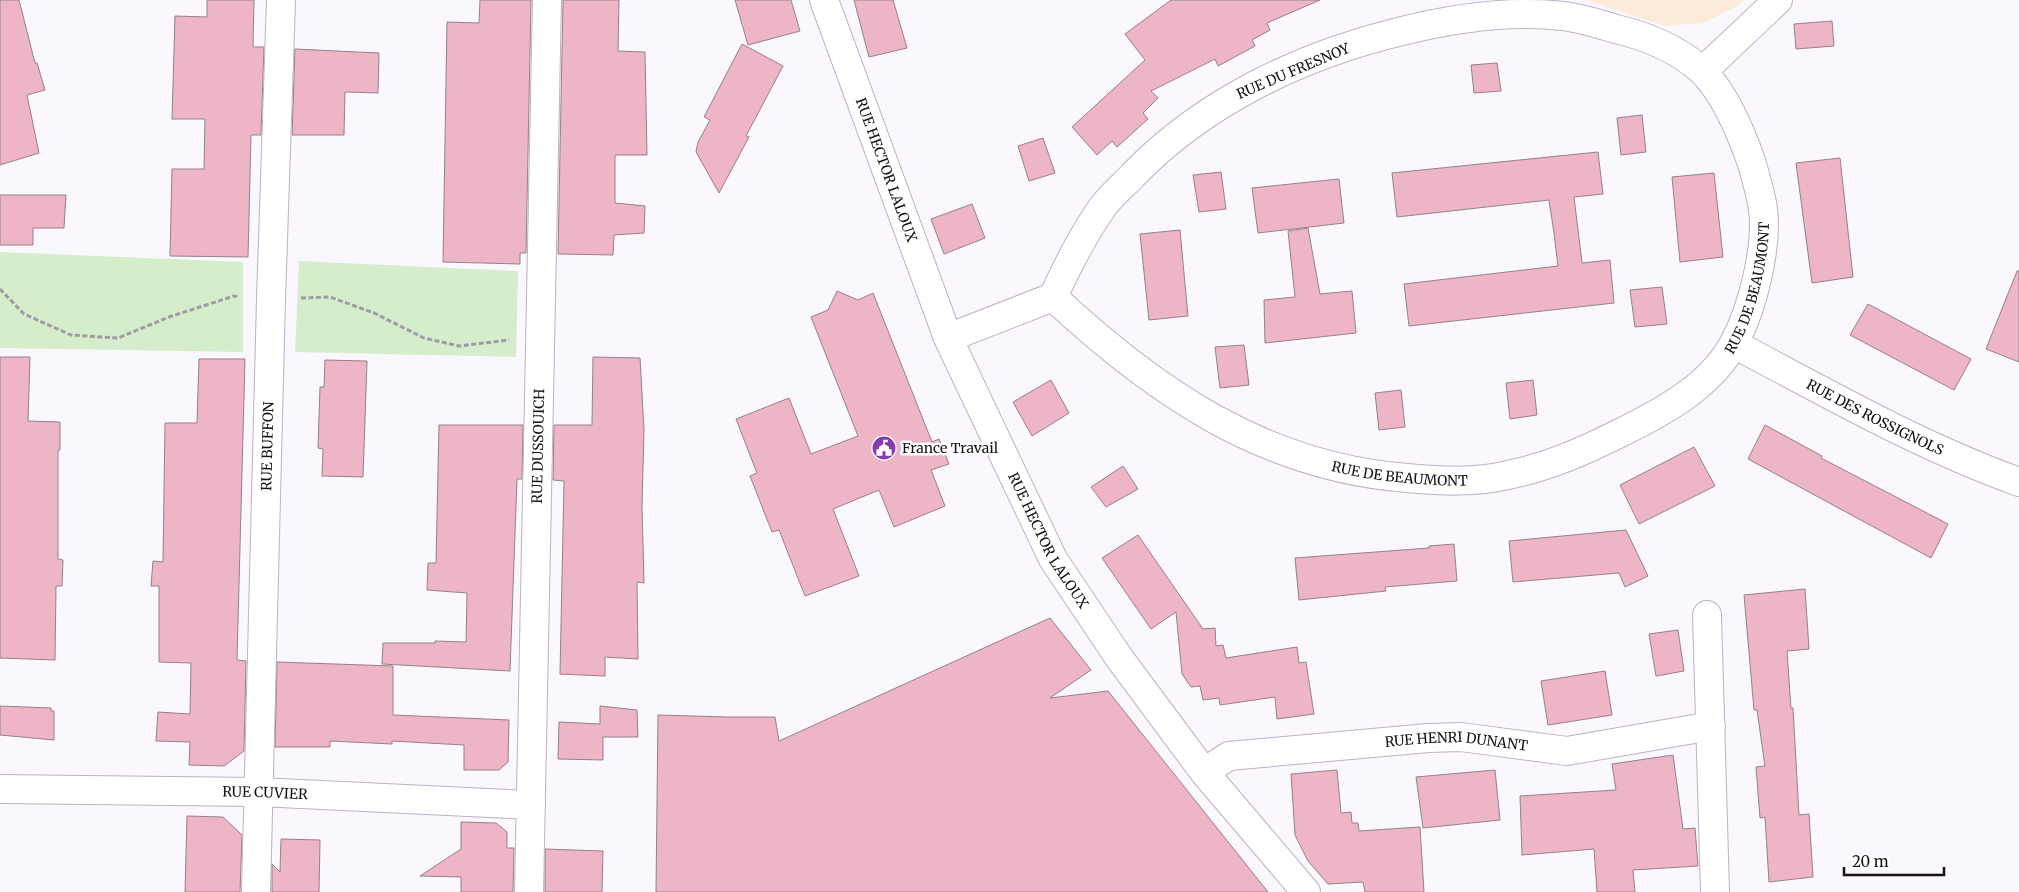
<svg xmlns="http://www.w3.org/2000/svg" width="2019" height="892" viewBox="0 0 2019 892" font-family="Merriweather,serif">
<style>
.education{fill:#fdebda}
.green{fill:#d5edcb}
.building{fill:#edb5c5;stroke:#958186}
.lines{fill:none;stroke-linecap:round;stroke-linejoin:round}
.street-casing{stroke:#bdb2c2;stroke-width:30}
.path{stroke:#9f9ba2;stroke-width:3;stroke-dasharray:5 2.5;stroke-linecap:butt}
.street{stroke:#fff;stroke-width:28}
.labels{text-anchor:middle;stroke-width:5;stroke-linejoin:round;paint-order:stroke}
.street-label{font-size:14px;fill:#141016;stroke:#fff}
.poi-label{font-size:14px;fill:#141016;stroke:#fff;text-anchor:start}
</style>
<rect width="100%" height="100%" fill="#fbf7fe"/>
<path class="education" d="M1586,0H1744L1739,5L1704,23L1665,26Z"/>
<path class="green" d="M0,252L243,262V352L0,348Z
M299,261L518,271L516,357L295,352Z"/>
<path class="building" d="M0,0H19L35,63H37L45,90L27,95L39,153L0,165Z
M207,0H254L253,47H264L261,135H251L248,257L170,256L172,169H204L205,119H172L175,16L207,17Z
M480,0H531L526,253H520V264L443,262L447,22L479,23Z
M563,0H619L618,51L645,52L647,155H615V203L645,206L644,233L614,235L613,255L558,254Z
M735,0H791L800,31L748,45Z
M854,0H893L907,48L869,57Z
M1171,0H1320L1267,23L1270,30L1252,40L1255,46L1218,66L1215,59L1151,91L1158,98L1143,113L1148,119L1117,147L1112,141L1097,155L1072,127L1145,60L1125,34Z
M1832,21L1834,46L1796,49L1794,24Z
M742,44L783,66L746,136L749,137L719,193L696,152L698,142L710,120L704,117Z
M295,49L379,53L378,93L345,92L344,135H292Z
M1497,63L1501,91L1474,93L1471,65Z
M1642,115L1646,152L1621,155L1617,118Z
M1043,138L1055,173L1029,181L1018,146Z
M1598,152L1603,194L1574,197L1582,263L1610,260L1614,303L1409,326L1404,284L1558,266L1554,233L1549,200L1397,217L1392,173Z
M1840,158L1853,277L1812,283L1796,163Z
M1221,172L1226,209L1199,212L1193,175Z
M1714,173L1723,257L1680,262L1672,177Z
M1339,179L1344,223L1258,233L1252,188Z
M0,195H66L64,228H33V245H0Z
M972,204L985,238L944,254L931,219Z
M1308,228L1320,294L1352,291L1356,333L1265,343L1264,300L1295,297L1288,231Z
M1180,230L1188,316L1149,320L1140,234Z
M2017,271H2019V362L1986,349Z
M1662,287L1667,324L1635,327L1630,290Z
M837,291L858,300L873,293L932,442L939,439L949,464L931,470L945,506L894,527L879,490L833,509L859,576L805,596L779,530L772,532L750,476L757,473L736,419L789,398L811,454L858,436L811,317L828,310Z
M1868,304L1971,359L1954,390L1850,335Z
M1244,345L1249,385L1220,388L1215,347Z
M0,357H30L28,421L60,422V450H58V559L63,560L62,586H56L55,660L0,658Z
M593,357L640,358L644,430L642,505L644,583L637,582L638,659L605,657V676L560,674L564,481L553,480L554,425H592Z
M199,359H245L237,660L246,661L244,751L224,766L189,765L190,742L156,741L158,712L190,714L191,663L159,662V586H151L153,561L163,562L165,423H197Z
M325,360L367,361L363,477L322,476L323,449L318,448L320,387H324Z
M1051,380L1069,413L1032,436L1013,402Z
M1533,380L1537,415L1510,419L1506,383Z
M1401,390L1405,427L1379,430L1375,393Z
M439,425H523L522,479H517L510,671L382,664L383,643H435V641L466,642L467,593L427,590L428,563H436Z
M1765,425L1822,456L1821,458L1948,524L1931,558L1748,459Z
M1694,447L1715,486L1639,524L1620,485Z
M1123,466L1138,489L1106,507L1091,487Z
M1626,530L1648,576L1625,587L1619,573L1513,582L1509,541Z
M1138,535L1203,629L1215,628L1216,646L1223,645L1226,658L1297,647L1299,663L1306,662L1314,714L1277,719L1275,697L1220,705L1219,698L1203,700L1200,686L1191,687L1182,674L1176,612L1151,629L1102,558Z
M1454,544L1457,581L1385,587L1386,591L1299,600L1295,558L1429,548V546Z
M1805,589L1809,649L1787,651L1791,708H1793L1799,815L1809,814L1813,877L1769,882L1765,817L1760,818L1756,767L1765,766L1757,710H1754L1744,595Z
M1050,618L1091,670L1050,698L1108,691L1268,892H656L658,715L728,717H775L779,741Z
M1678,630L1684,671L1656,676L1649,634Z
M277,662L393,666V715L509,720L508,762L499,770H464V745L392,741V744L330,741V747H275Z
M1605,671L1612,715L1548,725L1541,681Z
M0,706L51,708V711H54V740L0,735Z
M600,706L637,710L638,737H603V760L558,759L559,722L600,724Z
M1673,755L1683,829L1695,828L1698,866L1633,870L1635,892H1597L1594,849L1522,855L1520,796L1616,790L1612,764Z
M1337,770L1341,813L1351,812L1352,823H1358L1359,831L1420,827L1424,892H1365L1363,882L1328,884L1308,861L1295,835L1291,774Z
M1495,770L1500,820L1423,828L1416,777Z
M187,816L223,817L242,835L240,892H185Z
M461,822L496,823L507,832V848H514L513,892H461V877L420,876L461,849Z
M281,839L320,840L319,892H272V864L280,872Z
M545,849L603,851L602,892H545Z"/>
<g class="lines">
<defs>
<g id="street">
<path id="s1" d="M824,0L948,338L1053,559L1120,659L1204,772L1306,892"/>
<path d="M1703,71L1778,0"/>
<path id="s2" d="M948,338L1053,297C1155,392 1264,467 1407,478C1441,481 1475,483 1508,475C1548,467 1584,451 1620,433C1663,412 1711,386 1734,343C1752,310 1768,247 1763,209C1761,194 1756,179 1752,164C1742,134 1723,89 1699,68C1675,48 1646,36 1616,29C1599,24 1581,18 1563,16C1510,10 1449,19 1398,32C1300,56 1204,102 1133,175C1123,186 1110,196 1102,208C1082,236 1067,267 1053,297"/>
<path id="s3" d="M1734,344C1827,393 1919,446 2019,482"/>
<path d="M1707,615L1715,892"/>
<path id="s4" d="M1204,772L1229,756L1428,738L1461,737L1567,751L1711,726"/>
<path id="s5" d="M0,789L259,792L531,805"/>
<path id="s6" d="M256,892L271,299L281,0"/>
<path id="s7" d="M529,892L547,0"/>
</g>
</defs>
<use href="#street" class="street-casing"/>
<path class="path" d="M0,289L24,314L71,335L118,338L169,317L234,296L239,297
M301,298L330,297L374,313L424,338L459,346L509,340"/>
<use href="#street" class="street"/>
</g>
<defs>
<symbol id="civic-disc" viewBox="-11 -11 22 22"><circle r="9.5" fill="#843caf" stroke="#fff"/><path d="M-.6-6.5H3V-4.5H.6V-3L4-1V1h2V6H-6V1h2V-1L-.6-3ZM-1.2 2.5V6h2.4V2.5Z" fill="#fff"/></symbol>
</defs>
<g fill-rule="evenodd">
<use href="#civic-disc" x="870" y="434" width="28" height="28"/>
</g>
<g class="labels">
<g class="street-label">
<text transform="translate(1293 71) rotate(-23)" y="5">RUE DU FRESNOY</text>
<text dy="5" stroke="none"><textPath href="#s1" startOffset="181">RUE HECTOR LALOUX</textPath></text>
<text dy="5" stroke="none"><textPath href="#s2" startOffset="945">RUE DE BEAUMONT</textPath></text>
<text dy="5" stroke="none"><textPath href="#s3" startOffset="159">RUE DES ROSSIGNOLS</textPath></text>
<text dy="5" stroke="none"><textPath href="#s6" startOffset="446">RUE BUFFON</textPath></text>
<text dy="5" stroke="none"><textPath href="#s7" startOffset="446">RUE DUSSOUICH</textPath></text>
<text dy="5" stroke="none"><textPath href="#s2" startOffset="511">RUE DE BEAUMONT</textPath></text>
<text dy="5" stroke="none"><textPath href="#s1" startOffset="586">RUE HECTOR LALOUX</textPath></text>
<text dy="5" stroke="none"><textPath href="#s4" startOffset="258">RUE HENRI DUNANT</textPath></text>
<text dy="5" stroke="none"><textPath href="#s5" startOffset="265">RUE CUVIER</textPath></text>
</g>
<g class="poi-label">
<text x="902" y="453">France Travail</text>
</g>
</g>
<path d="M1844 867v8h100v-8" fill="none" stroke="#141016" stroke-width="2.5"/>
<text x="1852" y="867" font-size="15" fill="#141016" stroke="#ffffff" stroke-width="4" paint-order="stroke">20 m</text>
</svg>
